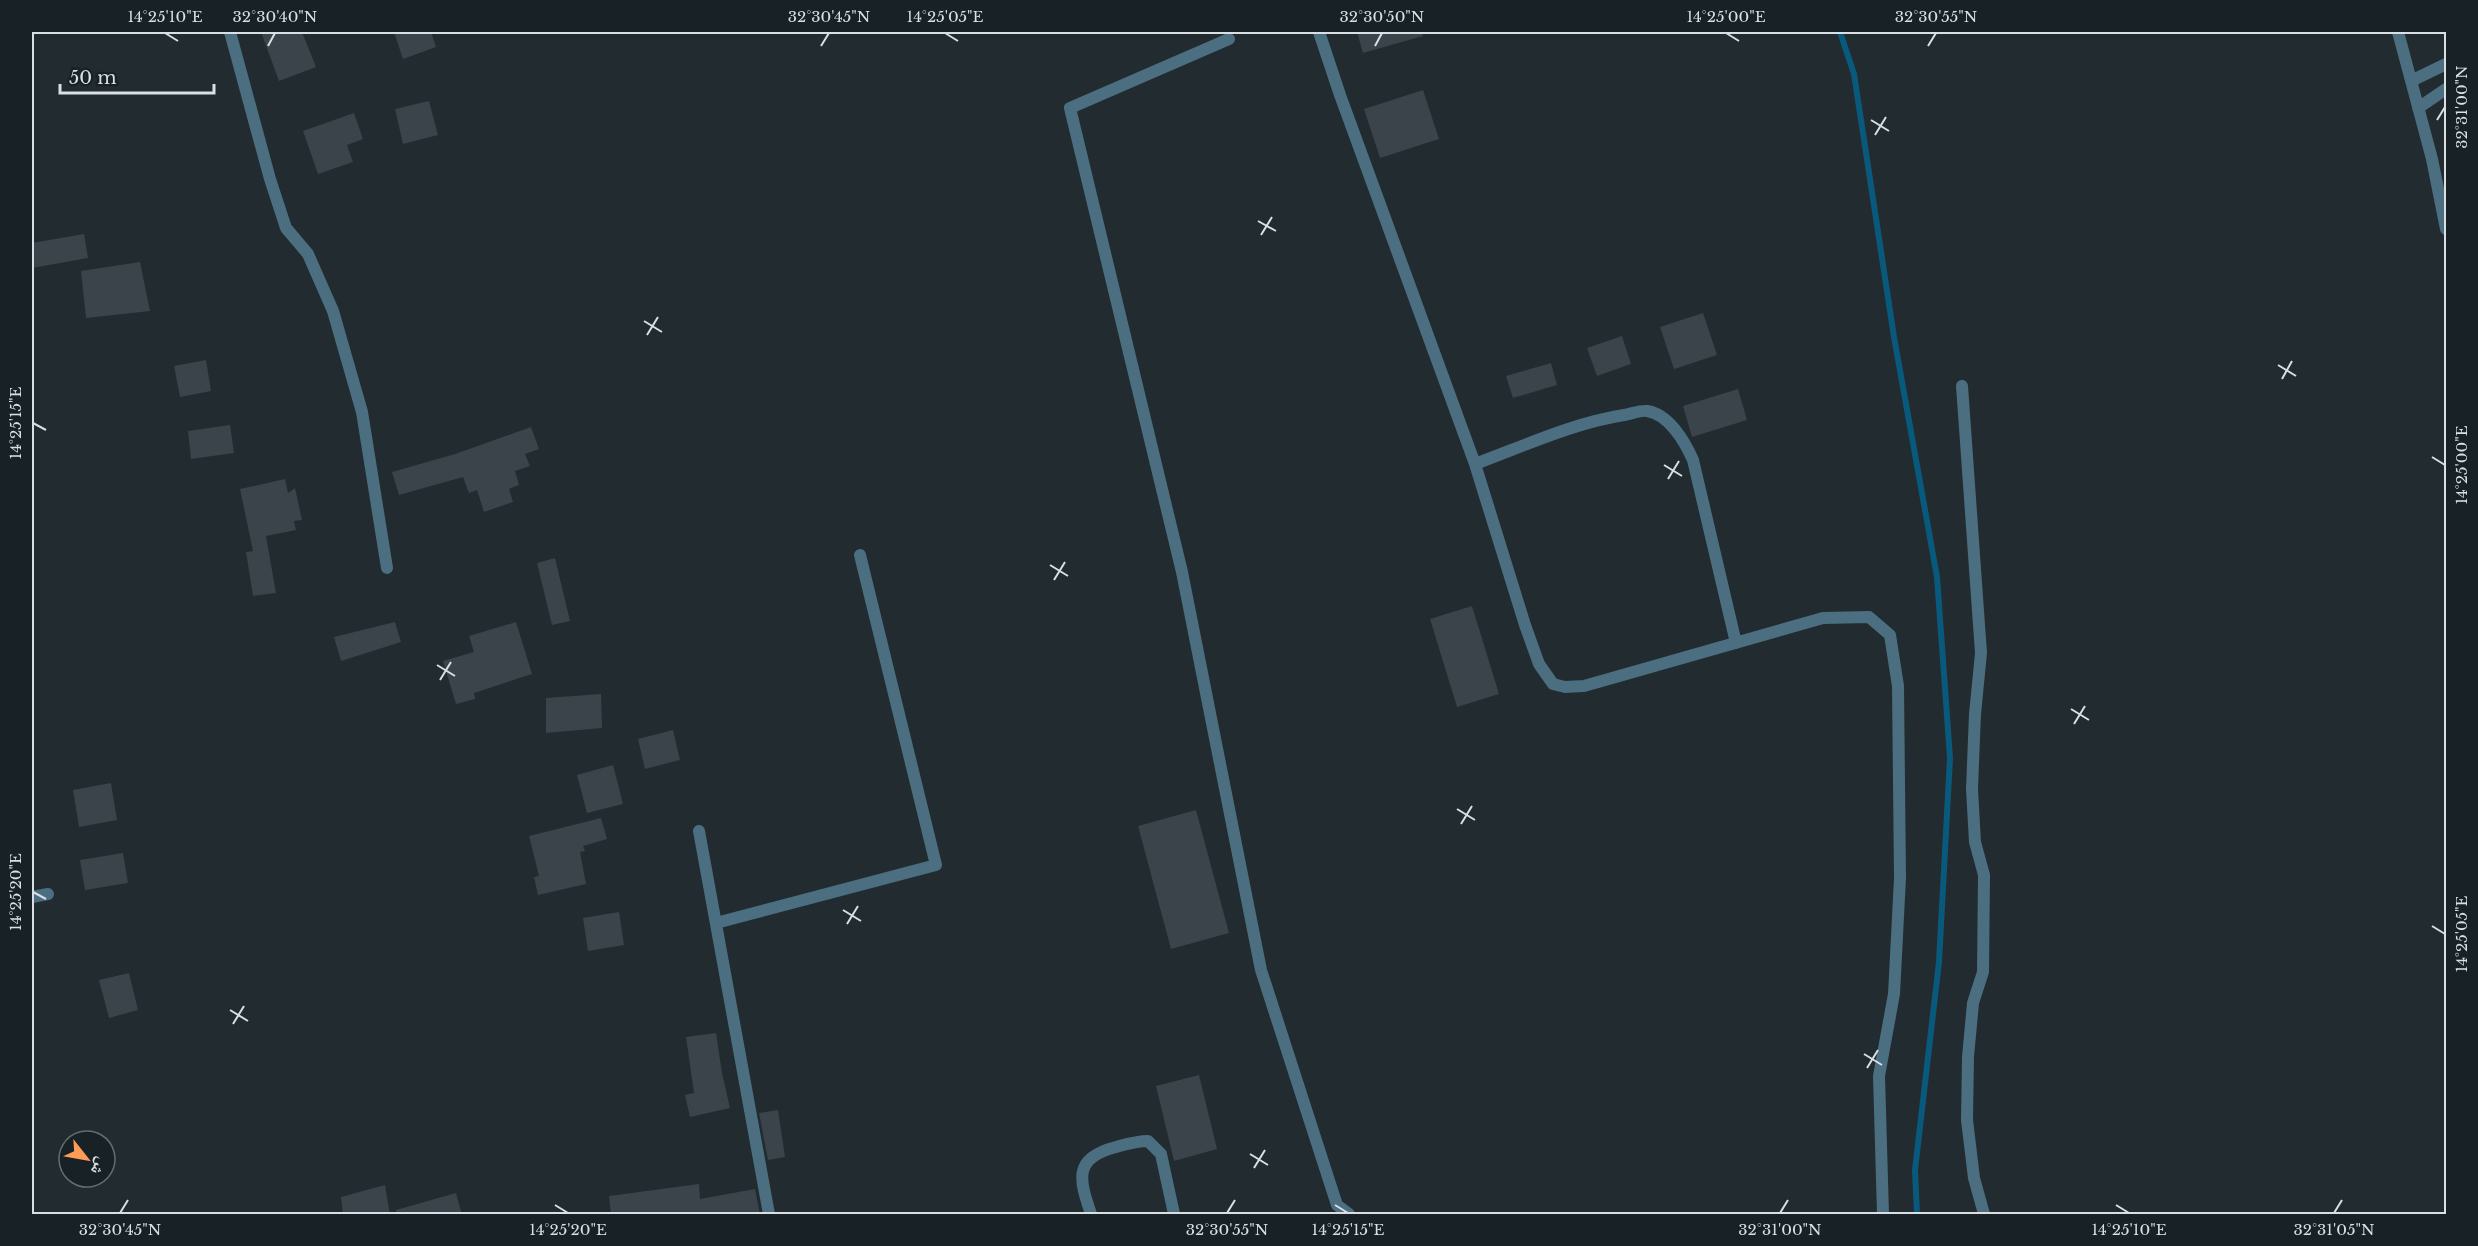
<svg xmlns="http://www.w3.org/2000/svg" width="2478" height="1246" viewBox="0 0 2478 1246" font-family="'Libre Baskerville','Noto Naskh Arabic',serif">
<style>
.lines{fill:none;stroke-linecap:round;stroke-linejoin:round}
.stream{stroke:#09597c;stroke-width:6}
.building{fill:#3a444a}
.minor{stroke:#4b6e81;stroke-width:12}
.ticks{fill:none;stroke:#d9dfe3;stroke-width:2}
.neatline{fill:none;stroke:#d9dfe3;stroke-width:2}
.ticks-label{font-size:15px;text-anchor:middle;fill:#d9dfe3}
</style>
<rect width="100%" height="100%" fill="#212b30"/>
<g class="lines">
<path class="stream" d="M1840,32L1854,74L1894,337L1937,577L1950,758L1939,962L1915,1170L1917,1214"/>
</g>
<path class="building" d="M261,32H302L316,67L279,81Z
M394,32H431L436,47L403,59Z
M1357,32H1422L1423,36L1363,53Z
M1423,90L1439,139L1380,158L1364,109Z
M429,101L438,135L403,144L395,109Z
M354,113L363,139L347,145L353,162L318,174L303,131Z
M84,234L88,258L32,268V243Z
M140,262L150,311L86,318L81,271Z
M1703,313L1717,355L1674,369L1660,327Z
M1622,336L1631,364L1597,376L1587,348Z
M206,360L211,391L180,397L174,366Z
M1551,363L1557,385L1513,398L1506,376Z
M1738,389L1747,420L1692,437L1683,406Z
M230,425L234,453L191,459L188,431Z
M531,427L539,449L525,454L530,466L515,471L519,485L509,489L513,502L484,512L477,490L469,493L463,477L399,495L392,472L455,454Z
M285,479L288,493L295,488L302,520L294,521L296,530L266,536L276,593L253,596L246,552L253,551L240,489Z
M555,558L570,621L552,625L537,563Z
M1472,606L1499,694L1457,707L1430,619Z
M395,622L401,642L341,661L334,637Z
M516,622L532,674L474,693L475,699L456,704L443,661L474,652L469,636Z
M601,694L602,728L546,733V698Z
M673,730L680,760L645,769L638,739Z
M613,765L623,804L587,813L577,775Z
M111,783L117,820L79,827L73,790Z
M1196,810L1229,933L1171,949L1138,826Z
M601,818L607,839L583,846L585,851L580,852L586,884L538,895L534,877L539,876L529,836Z
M123,853L128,883L85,890L80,860Z
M619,912L624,945L588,951L583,918Z
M129,973L138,1010L109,1018L99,980Z
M716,1033L722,1073L730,1108L690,1117L685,1095L694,1093L686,1037Z
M1199,1075L1217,1149L1174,1161L1156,1086Z
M778,1110L785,1157L768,1160L759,1113Z
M699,1184L700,1199L755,1189L760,1215H611L609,1196Z
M385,1185L390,1215H343L341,1197Z
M456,1193L462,1215H396V1210Z"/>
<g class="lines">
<path class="minor" d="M230,32L270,179L286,228L308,254L333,311L362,412L387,568
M1319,32L1340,95L1475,464L1525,625L1539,664L1553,684L1565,687L1584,686L1823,618L1869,617L1890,635L1898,686L1900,878L1894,994L1879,1076L1883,1214
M2398,32L2432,159L2446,229
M1229,39L1070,108L1182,572L1261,970L1337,1205L1349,1214
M2411,81L2446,64
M2418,108L2446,89
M1962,386L1981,653L1975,714L1972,789L1975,842L1984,875L1983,972L1973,1003L1968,1057L1967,1120L1974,1178L1984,1214
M1475,464C1524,446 1573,423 1624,415C1631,414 1640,410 1647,411C1669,414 1685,442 1693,460L1736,643
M699,831L769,1214
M32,897L48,894
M716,923L936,865L860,555
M1091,1214C1079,1179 1073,1158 1116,1147C1127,1144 1137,1141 1148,1141L1161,1154L1174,1214"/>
</g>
<path class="ticks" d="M165,33L178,41M945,33L958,41M1726,33L1739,41M268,46L275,33M821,46L829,33M1375,46L1382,33M1928,46L1936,33M1871,120L1889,131M2437,120L2445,107M1875,135L1886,117M1258,221L1276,231M1261,235L1272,217M644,321L662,332M647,335L658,317M2278,365L2296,376M2282,379L2292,361M33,423L46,430M2432,457L2445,465M1664,465L1682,476M1668,479L1679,461M1050,565L1068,576M1054,580L1065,562M437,665L455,676M440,680L451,662M2071,709L2089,720M2074,724L2085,706M1457,809L1475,820M1461,824L1472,806M33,892L46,899M843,910L861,921M847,924L858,906M2432,926L2445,934M230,1010L248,1021M233,1024L244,1006M1864,1054L1882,1065M1867,1068L1878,1050M1250,1154L1268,1165M1254,1168L1265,1150M555,1205L568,1213M1335,1205L1348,1213M2116,1205L2129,1213M120,1213L128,1200M1227,1213L1235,1200M1780,1213L1788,1200M2334,1213L2342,1200"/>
<rect width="2478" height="1246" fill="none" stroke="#182126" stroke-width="66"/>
<g transform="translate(87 1159) rotate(121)"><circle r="28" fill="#182126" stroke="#656d72" stroke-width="1.5"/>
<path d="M0-4.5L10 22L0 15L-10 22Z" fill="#fd9c56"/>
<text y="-9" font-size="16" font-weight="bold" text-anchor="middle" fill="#d9dfe3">ش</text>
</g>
<path d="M60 84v9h154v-9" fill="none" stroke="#d9dfe3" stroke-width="3"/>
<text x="69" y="84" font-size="18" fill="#d9dfe3" stroke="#182126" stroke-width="4.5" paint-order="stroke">50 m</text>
<rect x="33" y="33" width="2412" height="1180" class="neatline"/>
<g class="ticks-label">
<text x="165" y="22">14°25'10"E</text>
<text x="275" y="22">32°30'40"N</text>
<text x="829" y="22">32°30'45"N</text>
<text x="945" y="22">14°25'05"E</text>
<text x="1382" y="22">32°30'50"N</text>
<text x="1726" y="22">14°25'00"E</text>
<text x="1936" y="22">32°30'55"N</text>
<text transform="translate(2462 107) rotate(-90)" y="5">32°31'00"N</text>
<text transform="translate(16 423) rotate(-90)" y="5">14°25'15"E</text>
<text transform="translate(2462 465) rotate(-90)" y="5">14°25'00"E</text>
<text transform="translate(16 892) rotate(-90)" y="5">14°25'20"E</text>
<text transform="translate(2462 934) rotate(-90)" y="5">14°25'05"E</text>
<text x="120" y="1235">32°30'45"N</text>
<text x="568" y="1235">14°25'20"E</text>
<text x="1227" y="1235">32°30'55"N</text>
<text x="1348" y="1235">14°25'15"E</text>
<text x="1780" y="1235">32°31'00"N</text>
<text x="2129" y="1235">14°25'10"E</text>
<text x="2334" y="1235">32°31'05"N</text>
</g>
</svg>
